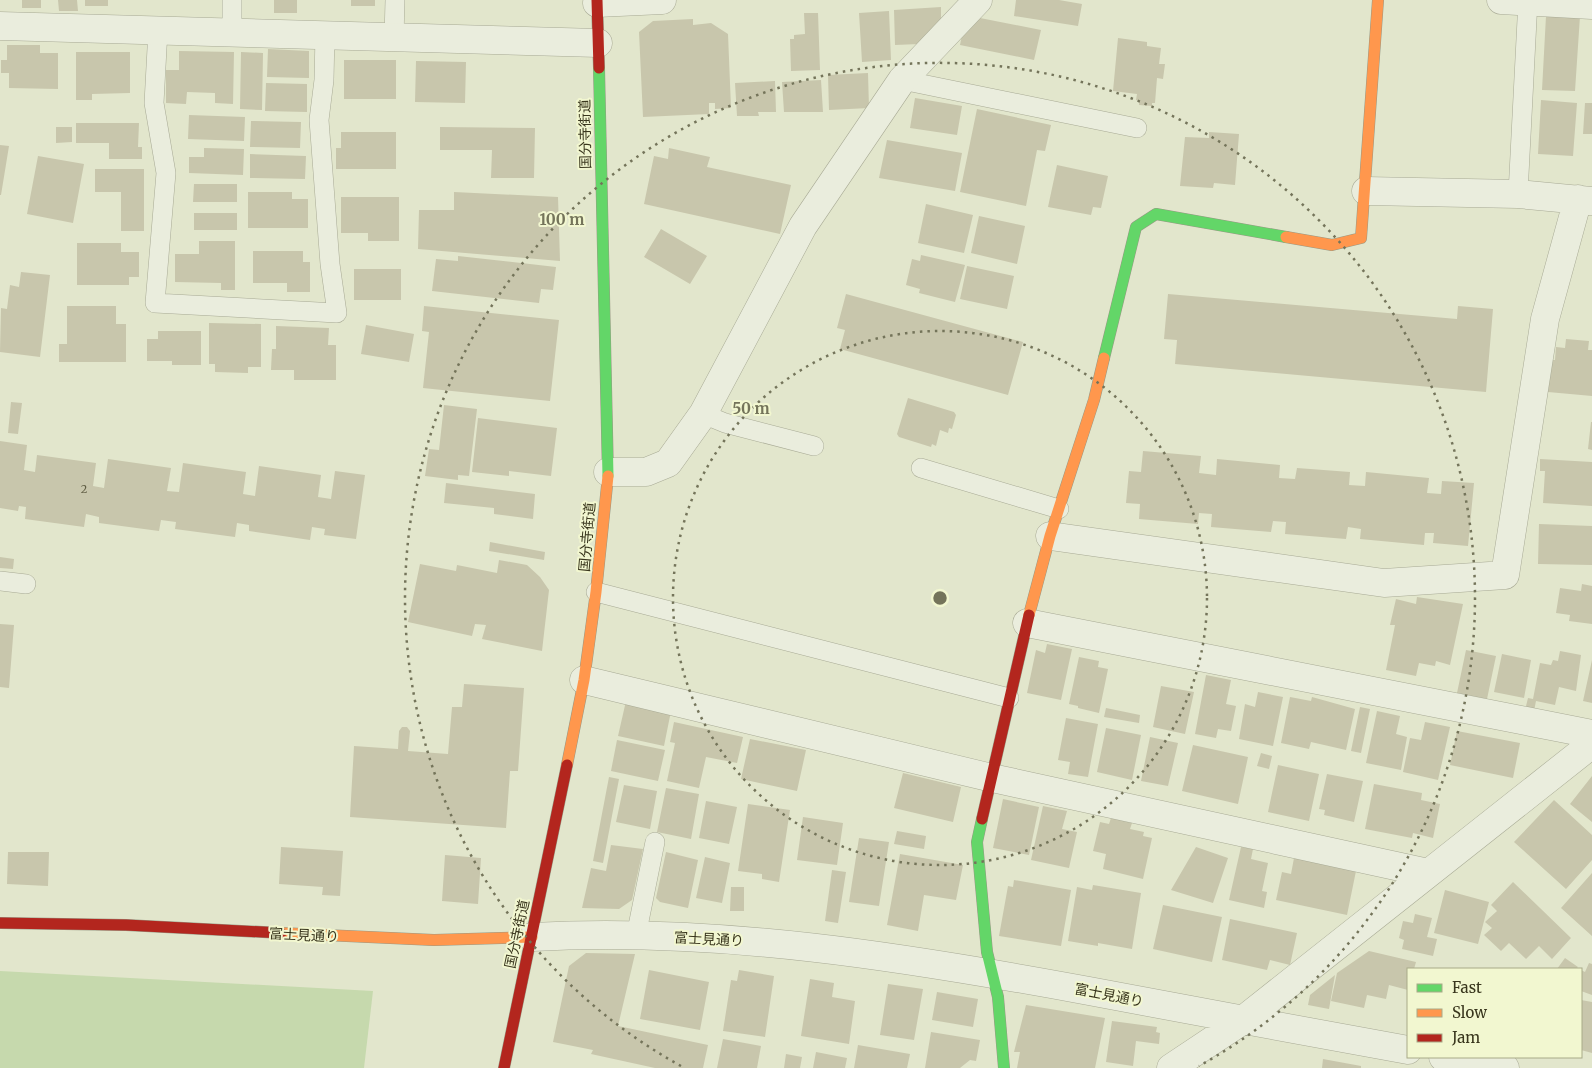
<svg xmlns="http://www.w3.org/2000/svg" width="1592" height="1068" viewBox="0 0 1592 1068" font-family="Merriweather,'Noto Sans JP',serif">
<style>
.green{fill:#c6d9ad}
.building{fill:#c8c6ac}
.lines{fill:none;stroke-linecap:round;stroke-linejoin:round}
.lane-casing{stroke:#a8aa95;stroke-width:20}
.street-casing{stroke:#a8aa95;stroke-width:29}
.fast-casing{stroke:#989985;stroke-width:12}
.slow-casing{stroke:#989985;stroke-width:12}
.jam-casing{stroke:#989985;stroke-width:12}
.lane{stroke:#eaeddd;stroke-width:19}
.street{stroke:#eaeddd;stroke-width:28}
.fast{stroke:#63d668;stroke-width:11}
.slow{stroke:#ff974d;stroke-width:11}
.jam{stroke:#b3261e;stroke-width:11}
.ring{fill:none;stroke:#74745a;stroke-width:2.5;stroke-dasharray:2.5 5}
.labels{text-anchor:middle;stroke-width:4;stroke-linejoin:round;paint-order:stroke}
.number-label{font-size:11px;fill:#5d5a41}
.street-label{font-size:14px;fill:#39361d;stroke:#f2f7d0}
.centre{fill:#74745a;stroke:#f2f7d0;stroke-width:2.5}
.ring-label{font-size:15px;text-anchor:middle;font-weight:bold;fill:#74745a;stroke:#f2f7d0;stroke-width:4;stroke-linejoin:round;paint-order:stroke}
</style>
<rect width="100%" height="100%" fill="#e2e6cc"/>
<path class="green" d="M0,971L373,991L364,1068H0Z"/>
<path class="building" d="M22,0H41V8H22Z
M58,0H77L78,11H59Z
M85,0H108V6H85Z
M274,0H297V13H274Z
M351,0H375V6H351Z
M1016,0H1059L1082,4L1078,26L1014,16Z
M941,7V19L919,44L895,45L894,10Z
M889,11L891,60L862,62L859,13Z
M804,13H818L820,70L791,71L790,39H794V35L805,34Z
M1546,16H1580L1575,91L1542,90Z
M980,18L1041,30L1034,60L960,45L962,35Z
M693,19V25L711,23L728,34L731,108L715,109V103H709V114L643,117L639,32L653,21Z
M1118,38L1147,42V46L1161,48L1159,64H1165L1163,79L1157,78L1155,103H1152V106L1139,105V101L1136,100L1137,94L1113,91Z
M7,45H40V53H58V89L9,88V73H1V60H7Z
M268,49L309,51V78L267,77Z
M179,51L234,52L233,104L215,103V93L187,92L186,104L166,103V70H179Z
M76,52H130V93L92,94V100H76Z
M241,52L263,53L262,110L240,109Z
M344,60H396V99H344Z
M416,61L466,62L465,103L415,102Z
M868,73L869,108L829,110L828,75Z
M821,80L823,112H784L782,82Z
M775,81L776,112H758L759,116H737L735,83Z
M266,83L307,84V112L265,111Z
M915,98L962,106L957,135L910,128Z
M1541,100L1577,103L1573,156L1538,154Z
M1585,103H1592V134H1583Z
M977,109L1051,125L1045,151L1037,150L1026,206L960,192Z
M189,115L245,117L244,141L188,139Z
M251,121L301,122L300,148L250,147Z
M76,123H139L138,147H142V159H109V143H76Z
M56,127H72V142L56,143Z
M440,127L535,128L534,178H491L492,150H440Z
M341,132H396V169H336V148H341Z
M1209,132L1239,134L1235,185L1214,183L1213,188L1180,186L1185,137L1209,138Z
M887,140L962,153L955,191L879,178Z
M0,145L9,146L1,195H0Z
M204,148L244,149L243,175L189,173V157H204Z
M669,148L710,157L707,167L791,185L780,234L644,204L654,156L668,159Z
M250,154L306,156L305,179L250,178Z
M38,156L84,164L73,223L27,214Z
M1057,165L1108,176L1101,208L1093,207L1091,215L1048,207Z
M95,169H144V231H121V192H95Z
M194,184H237V202H193Z
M248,192H292V199H308V228H248Z
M454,192L558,197L560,261L418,249L419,210H454Z
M341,197H399V241H368V233H341Z
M926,204L973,215L964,253L918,243Z
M194,213H237V230H194Z
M979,216L1025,226L1017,264L971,253Z
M661,229L707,256L690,284L644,257Z
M199,241H235V290H221V283L175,282V254H199Z
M77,243H121V252H139V277H129V285H77Z
M253,251H303V262H310V292H287V283H253Z
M921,255L965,265L955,302L919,293L920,289L906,285L912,259L920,261Z
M458,256L556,267L553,290L541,289L539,303L432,291L436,259L458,261Z
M967,266L1014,276L1007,309L960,299Z
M354,269H401V300H354Z
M21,272L50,275L40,357L0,352L1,308L7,309L10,285L19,287Z
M846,294L1023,342L1008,395L840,349L845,330L837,328Z
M1168,294L1457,319L1458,306L1493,309L1486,392L1175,364L1177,340L1164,339Z
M67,306H116V324H126V362H59V344H67Z
M424,306L559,320L550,401L423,388L429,332L422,331Z
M209,323L261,324V367H248V373L215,372V364H209Z
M366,325L414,334L409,362L361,354Z
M276,326L329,328L328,345H336V380H294V370H271L272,349H276Z
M158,331H201V365H172V361H147V339H158Z
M1566,339L1589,341L1588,350H1592V396L1548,392L1551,360H1555L1556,347L1565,348Z
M908,398L954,412L956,415L952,429L949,428L948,433L940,430L936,446L932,444L931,447L899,437L897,434Z
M11,402L22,403L18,434L8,433Z
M444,405L477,409L469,476L458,475V480L425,476L429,449L439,450Z
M478,418L557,428L551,476L509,471V476L472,472Z
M1591,422H1592V450L1588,449Z
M0,441L27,445L24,470L35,472L37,455L96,463L93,486L104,488L108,459L171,468L167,491L179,492L183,463L246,472L243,494L255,496L259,466L321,475L318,497L331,499L335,471L365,475L356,539L324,535L325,529L312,527L310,540L249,531V525L237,523L235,537L175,529L176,522L161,520L159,531L99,523V517L86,514L84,527L25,519L26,507L19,506L18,511L0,508Z
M1143,451L1201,456L1199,473L1216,475L1217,459L1280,465L1279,478L1295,479L1297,468L1350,472L1349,485L1365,486L1366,472L1429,478L1427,493L1441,494L1442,481L1474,483L1468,546L1433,543L1434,533H1425L1424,545L1360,539L1361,529L1348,527L1346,539L1285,534L1286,522L1273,521L1271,532L1211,527L1212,514L1199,513L1198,524L1139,519L1140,504L1126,503L1129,471L1141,472Z
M1540,459L1592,462V506L1543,503L1545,471H1540Z
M446,483L535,494L533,519L494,514V508L444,503Z
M1539,524L1592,526V565L1538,564Z
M490,542L545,552L544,560L489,551Z
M0,557L14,559L13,569L0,568Z
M499,560L527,565L540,577L549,590L542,651L482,639L486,625L475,624L472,636L408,622L420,564L456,571L457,565L497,573Z
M1582,584L1592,586V624L1569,621L1570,615L1556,613L1560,588L1581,591Z
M1417,597L1463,604L1450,665L1436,661L1435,666L1419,663L1416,676L1386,670L1395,625H1390L1396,599L1416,604Z
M0,624L14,625L9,688L0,687Z
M1047,644L1072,649L1061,700L1027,693L1036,650L1045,653Z
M1466,650L1496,656L1487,699L1457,693Z
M1560,651L1581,655L1576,691L1559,687L1555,705L1536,701L1534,711L1525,710L1528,698L1533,699L1540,663L1551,665L1553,660L1558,661Z
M1502,654L1531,660L1524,698L1494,692Z
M1079,657L1099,661L1098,667L1108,669L1099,713L1078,708V706L1069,704Z
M1592,660V703L1583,701Z
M1206,675L1231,680L1226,704L1236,706L1231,731L1218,729L1216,738L1195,734Z
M464,684L524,688L518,771H510L506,828L350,817L354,746L398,749L399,731L402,727H407L410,731L408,751L448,754L452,707H462Z
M1161,686L1194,692L1185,734L1153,727Z
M1258,692L1283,697L1273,746L1239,739L1245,704L1255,707Z
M1290,697L1311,701L1312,697L1355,709L1346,750L1311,742L1309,749L1281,743Z
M626,701L671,711L664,746L618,736Z
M1360,707L1370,709L1361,753L1351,751Z
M1106,708L1140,715L1139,723L1104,717Z
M1377,711L1400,716L1396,734L1407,737L1401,770L1366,763Z
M1066,718L1098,724L1088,777L1068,774L1070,762L1058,760Z
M674,722L743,737L737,763L706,757L699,788L667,781L675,743L670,742Z
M1425,722L1450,727L1438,780L1403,772L1410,738L1421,740Z
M1106,728L1141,735L1132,780L1097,772Z
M1457,731L1520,743L1513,778L1450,765Z
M1150,737L1178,743L1168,786L1141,781Z
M750,739L806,750L797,791L741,779Z
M617,740L665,750L658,781L611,771Z
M1193,745L1248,757L1238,804L1182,791Z
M1261,753L1272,756L1269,769L1257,766Z
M1278,765L1319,774L1309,821L1268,812Z
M903,773L961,787L953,822L894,808Z
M1327,774L1363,781L1354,822L1324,815L1325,810L1319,809Z
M1592,776V822L1570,804Z
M609,777L619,779L603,863L593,861Z
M1374,784L1422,793L1421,800L1440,804L1433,838L1413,833L1412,838L1365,829Z
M624,785L657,791L650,829L616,822Z
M666,788L699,794L691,839L657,832Z
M1003,799L1039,807L1029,855L993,848Z
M1554,800L1592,835V860L1566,889L1514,842Z
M706,801L737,807L729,844L699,838Z
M748,804L790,810L779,882L762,879V874L738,871Z
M1043,806L1067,811L1062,829L1077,832L1069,868L1031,860Z
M803,817L843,823L837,865L797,860Z
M1111,818L1132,823L1130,829L1144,832L1143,836L1152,838L1143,879L1103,869L1106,854L1093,851L1100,822L1109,824Z
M897,831L926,836L924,849L894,844Z
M859,838L889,842L879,906L849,902Z
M611,845L643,849L632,900L619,909L582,908L591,868L606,871Z
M281,847L343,851L340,896L322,895L323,887L279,884Z
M1196,847L1228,858L1213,903L1171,890Z
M1241,847L1253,849L1251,859L1268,863L1262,891L1267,892L1264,908L1229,900Z
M8,852H49L48,886L7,884Z
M666,852L698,860L688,908L660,902L656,898Z
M900,854L963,865L956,900L924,895L918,931L887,925Z
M445,855L481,858L478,904L442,901Z
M705,857L730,863L722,903L696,898Z
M1294,858L1356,871L1347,915L1276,900L1282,872L1291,874Z
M832,870L846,872L838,923L825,921Z
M1592,873V936L1561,908Z
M1014,880L1071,890L1061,946L999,936L1008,886L1013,887Z
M1513,882L1571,938L1552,959L1539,946L1526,959L1509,943L1501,951L1484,935L1492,928L1485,922L1497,911L1491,905Z
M1093,885L1141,893L1132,949L1098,943V946L1068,941L1077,887L1092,890Z
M731,887H744V911H730Z
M1445,890L1489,902L1478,944L1434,933Z
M1163,905L1222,917L1212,962L1153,949Z
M1415,914L1432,918L1427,937L1437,939L1433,956L1402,949L1404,940L1399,938L1403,921L1413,923Z
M1230,919L1297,933L1290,965L1270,960L1267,970L1222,960Z
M1369,951L1416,962L1414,969H1408V990L1389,985L1386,999L1367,995L1364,1008L1331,1001L1337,973Z
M586,953L635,954L618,1026L708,1045L703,1068H655L591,1054L593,1050L553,1042L569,966Z
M1565,958L1578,967L1576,969H1557Z
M1589,963L1592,964V995L1581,991V970L1585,972Z
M649,970L709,982L700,1030L640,1019Z
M739,970L774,976L765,1037L723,1031L731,980L737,981Z
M1335,975L1329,1009L1308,1005L1310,995Z
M810,979L834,983L832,997L855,1001L849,1044L801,1036Z
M888,984L923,989L914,1040L880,1035Z
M937,992L978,999L973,1027L932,1020Z
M1581,1000L1592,1002V1053L1581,1050Z
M1026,1005L1105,1018L1095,1068H1017L1020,1052H1014Z
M1112,1021L1157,1027L1156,1032L1160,1033L1159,1044L1136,1041L1133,1066L1106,1062Z
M931,1032L980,1040L976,1061L970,1060L960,1068H925Z
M723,1039L761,1046L757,1068H717Z
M858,1045L910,1054L907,1068H854Z
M816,1052L847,1058L845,1068H813Z
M786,1054L802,1057L800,1068H784Z
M1323,1059L1361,1066V1068H1322Z"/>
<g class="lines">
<defs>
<path id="lane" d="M232,0V32
M158,30L154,103L166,173L155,303L337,313L330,264L319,120L324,80L325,34
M394,38L395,0
M902,80L1137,128
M1518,194L1528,0
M703,414L725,423L814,446
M921,468L1059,509
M0,581L26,584
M596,592L1009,698
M636,936L655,842"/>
<path id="street" d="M1501,0L1592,5
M597,3L662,0
M0,26L598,43
M1366,191L1518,194L1592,201
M608,472H646L668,463L703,414L803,226L902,80L978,0
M1050,536L1384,583L1505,575L1545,319L1578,199
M1027,623L1592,734
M584,680L992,778L1428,873
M532,937C720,927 905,957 1089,991C1195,1011 1302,1031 1408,1050
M1443,1057L1505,1068
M1171,1068L1243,1020L1592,744"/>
<path id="fast" d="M599,68L608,476
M1104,358L1136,227L1156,214L1286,237
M982,819L977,842L987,952L998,997L1004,1068"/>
<path id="slow" d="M1286,237L1332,245L1361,238L1378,0
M1029,615L1050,536L1094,400L1104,358
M567,765L584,680L596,592L608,476
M281,933L434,940L532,937"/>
<path id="jam" d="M597,0L599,68
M982,819L1029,615
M0,923L126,925L281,933
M504,1068L567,765"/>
</defs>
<use href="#lane" class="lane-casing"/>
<use href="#street" class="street-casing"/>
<use href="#fast" class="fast-casing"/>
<use href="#slow" class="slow-casing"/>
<use href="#jam" class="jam-casing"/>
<use href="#lane" class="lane"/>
<use href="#street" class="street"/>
<use href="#fast" class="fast"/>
<use href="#slow" class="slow"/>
<use href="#jam" class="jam"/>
</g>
<g class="ring">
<circle cx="940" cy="598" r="267"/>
<path d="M681 1066A535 535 0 1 1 1199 1066"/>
</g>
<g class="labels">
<g class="number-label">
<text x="84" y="493">2</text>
</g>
<g class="street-label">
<text transform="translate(585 134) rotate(-91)" y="5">国分寺街道</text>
<text transform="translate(587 537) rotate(-85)" y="5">国分寺街道</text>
<text transform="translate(517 934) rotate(-78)" y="5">国分寺街道</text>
<text transform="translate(304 935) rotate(3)" y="5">富士見通り</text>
<text transform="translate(709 939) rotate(3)" y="5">富士見通り</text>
<text transform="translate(1109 995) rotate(11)" y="5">富士見通り</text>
</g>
</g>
<circle cx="940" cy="598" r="8" class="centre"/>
<g class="ring-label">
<text x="562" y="225">100 m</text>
<text x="751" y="414">50 m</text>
</g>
<rect x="1407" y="968" width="175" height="90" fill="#f2f7d0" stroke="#a8aa88"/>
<rect x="1417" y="984" width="25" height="8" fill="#63d668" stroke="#a8aa88"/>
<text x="1452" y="993" font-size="15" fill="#39361d">Fast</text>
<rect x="1417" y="1009" width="25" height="8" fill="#ff974d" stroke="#a8aa88"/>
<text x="1452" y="1018" font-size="15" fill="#39361d">Slow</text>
<rect x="1417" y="1034" width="25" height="8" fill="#b3261e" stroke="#a8aa88"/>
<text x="1452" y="1043" font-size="15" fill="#39361d">Jam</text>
</svg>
